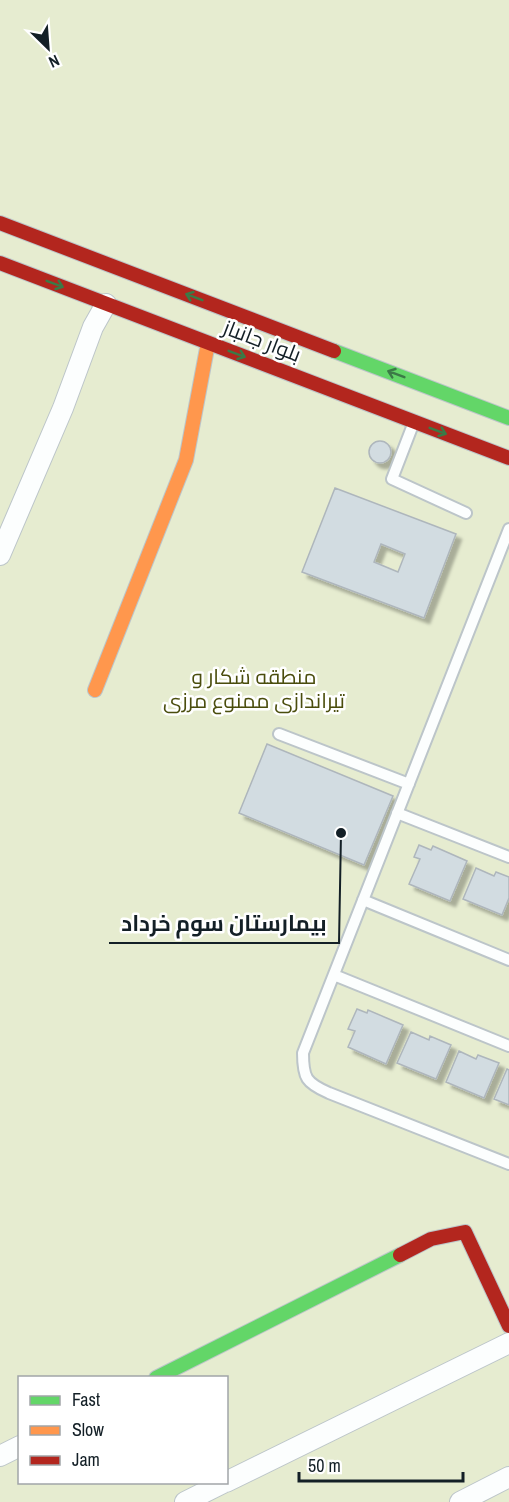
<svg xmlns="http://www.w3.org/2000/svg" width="509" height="1502" viewBox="0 0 509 1502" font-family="'Archivo Narrow',Cairo,sans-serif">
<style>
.green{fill:#e6ecd0;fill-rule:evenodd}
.building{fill:#d2dce1;stroke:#aeb6bc;stroke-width:1.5;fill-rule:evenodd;filter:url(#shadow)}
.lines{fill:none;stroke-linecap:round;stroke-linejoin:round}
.lane-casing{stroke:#bcc5c9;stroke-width:14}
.street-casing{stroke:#bcc5c9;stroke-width:22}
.fast-casing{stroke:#bcc5c9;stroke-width:16}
.slow-casing{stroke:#bcc5c9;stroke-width:16}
.jam-casing{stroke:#bcc5c9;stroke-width:16}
.lane{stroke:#fcfefe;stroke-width:10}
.street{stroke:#fcfefe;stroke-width:20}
.fast{stroke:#63d668;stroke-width:14}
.slow{stroke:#ff974d;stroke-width:14}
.jam{stroke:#b3261e;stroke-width:14}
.oneway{stroke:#3b7a47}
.labels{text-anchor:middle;stroke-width:5;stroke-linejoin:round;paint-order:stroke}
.street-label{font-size:21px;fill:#131f26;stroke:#fff}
.park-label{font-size:21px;fill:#4a4d0d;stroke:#fff}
.leader{fill:none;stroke:#131f26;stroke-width:2}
.callout-dot{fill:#131f26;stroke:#fff;stroke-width:2}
.callout-label{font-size:22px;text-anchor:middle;font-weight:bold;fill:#131f26;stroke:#fff;stroke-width:5;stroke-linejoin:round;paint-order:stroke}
</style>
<defs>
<filter id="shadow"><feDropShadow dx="5.5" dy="5.5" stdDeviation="1.5" flood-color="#0004"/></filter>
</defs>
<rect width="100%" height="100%" fill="#eef5f8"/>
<path class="green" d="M0,0H509V1502H0ZM20,1378H226V1482H20Z"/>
<path class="building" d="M369 452a11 11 0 1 1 22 0a11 11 0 1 1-22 0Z
M335,488L456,534L424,618L302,572ZM381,544L405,554L398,572L374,562Z
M267,744L393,796L364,865L239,813Z
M419,845L431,850L433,846L467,861L450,901L409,884L420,859L414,857Z
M476,868L494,876L496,872L509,877V898L502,915L463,899Z
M357,1009L367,1013L368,1010L403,1025L386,1064L348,1047L355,1031L348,1029Z
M411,1032L429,1040L430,1036L451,1045L436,1079L397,1063Z
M459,1051L476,1059L478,1055L499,1063L484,1098L446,1082Z
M507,1069L509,1070V1105L494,1099Z"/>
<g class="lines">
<defs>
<path id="lane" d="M414,422L392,479L466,513
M509,529L303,1053C303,1078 306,1083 329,1093L509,1164
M279,734L409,784
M397,813L509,857
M363,900L509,960
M334,975L509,1046"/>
<path id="street" d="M0,555L63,408L93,327L106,304
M0,1456L20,1446
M226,1482L509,1343
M185,1502L225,1482
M460,1502L509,1477"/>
<path id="fast" d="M334,351L509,418
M156,1378L400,1255"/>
<path id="slow" d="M95,690L186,460L208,343"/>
<path id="jam" d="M0,223L334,351
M0,263L509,458
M400,1255L431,1239L465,1232L509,1326"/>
</defs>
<use href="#lane" class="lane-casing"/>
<use href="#street" class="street-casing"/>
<use href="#fast" class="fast-casing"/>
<use href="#slow" class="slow-casing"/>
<use href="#jam" class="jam-casing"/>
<use href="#lane" class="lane"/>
<use href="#street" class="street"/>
<use href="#fast" class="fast"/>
<use href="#slow" class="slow"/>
<use href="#jam" class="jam"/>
</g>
<defs><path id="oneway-shaft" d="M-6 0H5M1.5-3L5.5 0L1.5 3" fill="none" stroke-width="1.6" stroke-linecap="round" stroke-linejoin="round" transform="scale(1.5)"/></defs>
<g class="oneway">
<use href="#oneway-shaft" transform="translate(55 284) rotate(21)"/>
<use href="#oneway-shaft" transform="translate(194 297) rotate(-159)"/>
<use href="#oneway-shaft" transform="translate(237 354) rotate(21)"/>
<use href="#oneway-shaft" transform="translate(396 374) rotate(-159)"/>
<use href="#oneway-shaft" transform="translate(438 431) rotate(21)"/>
</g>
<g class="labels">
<g class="street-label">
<text transform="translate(262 341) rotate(21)" y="7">بلوار جانباز</text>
</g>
<g class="park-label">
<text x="254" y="684">منطقه شکار و<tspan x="254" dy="24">تیراندازی ممنوع مرزی</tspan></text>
</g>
</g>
<path class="leader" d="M341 833L339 943H109"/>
<circle class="callout-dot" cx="341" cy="833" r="6"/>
<g class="callout-label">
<text x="224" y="931">بیمارستان سوم خرداد</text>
</g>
<rect x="18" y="1376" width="210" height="108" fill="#ffffff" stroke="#a1a5a8" stroke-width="1.5"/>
<rect x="30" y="1396" width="30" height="9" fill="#63d668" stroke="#a1a5a8" stroke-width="1.5"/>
<text x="72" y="1406" font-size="18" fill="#131f26">Fast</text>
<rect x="30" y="1426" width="30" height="9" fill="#ff974d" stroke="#a1a5a8" stroke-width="1.5"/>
<text x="72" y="1436" font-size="18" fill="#131f26">Slow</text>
<rect x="30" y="1456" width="30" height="9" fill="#b3261e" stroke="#a1a5a8" stroke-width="1.5"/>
<text x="72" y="1466" font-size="18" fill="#131f26">Jam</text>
<g transform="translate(48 48) rotate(155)" stroke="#ffffff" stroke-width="4.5" paint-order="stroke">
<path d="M0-4.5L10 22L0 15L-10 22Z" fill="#131f26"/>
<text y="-9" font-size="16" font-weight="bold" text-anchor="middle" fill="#131f26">N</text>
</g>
<path d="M299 1472v9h164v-9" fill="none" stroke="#131f26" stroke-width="3"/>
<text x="308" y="1472" font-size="18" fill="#131f26" stroke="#ffffff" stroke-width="4.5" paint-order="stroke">50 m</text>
</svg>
